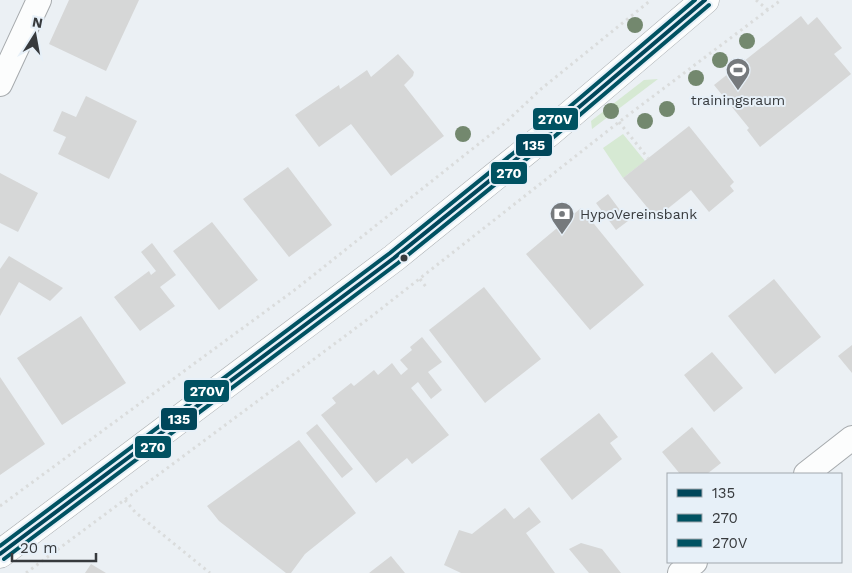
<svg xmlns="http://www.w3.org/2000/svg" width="852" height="573" viewBox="0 0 852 573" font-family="'Work Sans',sans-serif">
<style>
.green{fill:#d6e9d3}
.building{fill:#d6d7d7}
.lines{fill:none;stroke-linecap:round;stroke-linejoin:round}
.minor-casing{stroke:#a6aaad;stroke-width:26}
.primary-casing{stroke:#a6aaad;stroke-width:29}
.path{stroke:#dadcdc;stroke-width:3;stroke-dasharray:2.5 4;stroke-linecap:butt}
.minor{stroke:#fcfdfd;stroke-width:24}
.primary{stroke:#fcfdfd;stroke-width:28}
.bus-1-casing{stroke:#e7f0f8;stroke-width:8}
.bus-2-casing{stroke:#e7f0f8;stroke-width:8}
.bus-3-casing{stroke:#e7f0f8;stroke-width:8}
.bus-1{stroke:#00465a;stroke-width:4}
.bus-2{stroke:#005262;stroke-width:4}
.bus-3{stroke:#005262;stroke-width:4}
.tree{fill:#73886e}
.bus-dot{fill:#373a3d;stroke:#e7f0f8;stroke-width:2}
.labels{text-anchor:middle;stroke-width:4;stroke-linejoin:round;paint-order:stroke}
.poi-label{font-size:14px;fill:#373a3d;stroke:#e7f0f8}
.line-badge{stroke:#e7f0f8;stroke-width:2}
.badge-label{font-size:14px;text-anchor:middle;font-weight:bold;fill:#fff}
</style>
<rect width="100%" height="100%" fill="#ebf0f4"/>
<path class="green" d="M658,79L592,129L591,121L644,80Z
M623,134L645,161L623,178L603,148Z"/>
<path class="building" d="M69,0H139L106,71L49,44Z
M801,16L808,25L817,17L842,48L834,54L851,74L760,147L747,130L749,128L714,85Z
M398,54L414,72L413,76L404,85L444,136L391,176L351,124L319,147L295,115L339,85L340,89L367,70L371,77Z
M86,96L137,121L109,179L58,154L66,137L53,131L62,111L76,117Z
M689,126L734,182L730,186L734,191L709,212L691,190L656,218L623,178Z
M288,167L332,225L289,257L243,199Z
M0,173L38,193L18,232L0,223Z
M608,194L628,221L616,230L596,203Z
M581,208L644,285L590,330L526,254Z
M212,222L258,280L219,310L173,251Z
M152,243L176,275L160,287L175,306L140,331L114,297L149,271L151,275L156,271L141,252Z
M9,256L63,288L50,301L19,282L0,316V269Z
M774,279L821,337L775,374L728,316Z
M484,287L541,359L485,403L429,330Z
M81,316L126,383L62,425L17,358Z
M422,337L442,362L428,372L442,390L431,399L418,382L411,388L449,435L412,464L407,458L376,483L321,415L336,403L332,398L351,383L354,386L374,370L378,375L392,363L401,375L408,369L400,360L412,350L410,347Z
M852,345V373L838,356Z
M712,352L743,388L714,412L684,375Z
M0,377L45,444L0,475Z
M599,413L618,437L610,443L622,459L572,500L540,459Z
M317,424L353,469L342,478L306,433Z
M692,427L721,463L707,474H680L662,452Z
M299,440L356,513L305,554L291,573H286L219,521L207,506Z
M529,507L541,522L526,533L555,573H461L444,565L459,530L472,534L505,508L514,519Z
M581,543L602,549L621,573H589L569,549Z
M391,556L405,573H369Z
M91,564L106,573H85Z"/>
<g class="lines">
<defs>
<path id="minor" d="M0,84L39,0
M806,474L852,438
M680,573L695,562"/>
<path id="primary" d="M0,554L394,258L551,131L705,0"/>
</defs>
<use href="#minor" class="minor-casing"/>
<use href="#primary" class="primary-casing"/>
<path class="path" d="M756,0L768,10
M619,122L648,158
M420,279L426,287
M125,500L135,512L210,573
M0,506L296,289L505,123L541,89L651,0
M26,573L372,316L619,122L781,0"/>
<use href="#minor" class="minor"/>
<use href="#primary" class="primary"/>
<defs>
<path id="bus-1" d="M0,554L394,258L551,131L705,0"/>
<path id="bus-2" d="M4,559L398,263L555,136L709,5"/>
<path id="bus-3" d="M0,546L390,253L547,126L695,0"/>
</defs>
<use href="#bus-1" class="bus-1-casing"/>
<use href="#bus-2" class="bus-2-casing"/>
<use href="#bus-3" class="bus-3-casing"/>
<use href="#bus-1" class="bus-1"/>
<use href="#bus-2" class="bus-2"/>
<use href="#bus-3" class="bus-3"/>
</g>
<g class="tree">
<circle cx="635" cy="25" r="8"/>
<circle cx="747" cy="41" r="8"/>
<circle cx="720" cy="60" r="8"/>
<circle cx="696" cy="78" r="8"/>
<circle cx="667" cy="109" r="8"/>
<circle cx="611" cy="111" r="8"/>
<circle cx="645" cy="121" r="8"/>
<circle cx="463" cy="134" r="8"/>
</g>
<defs>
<symbol id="stadium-pin" viewBox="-11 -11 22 30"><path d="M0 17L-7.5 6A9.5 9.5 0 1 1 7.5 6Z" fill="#767a7d" stroke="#e7f0f8"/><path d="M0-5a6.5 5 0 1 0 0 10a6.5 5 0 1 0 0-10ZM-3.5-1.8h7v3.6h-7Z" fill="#fff"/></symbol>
<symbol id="bank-pin" viewBox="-11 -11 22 30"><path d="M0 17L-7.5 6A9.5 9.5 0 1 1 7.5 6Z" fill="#767a7d" stroke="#e7f0f8"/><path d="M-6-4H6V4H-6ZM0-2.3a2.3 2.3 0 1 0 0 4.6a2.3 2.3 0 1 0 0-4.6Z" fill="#fff"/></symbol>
</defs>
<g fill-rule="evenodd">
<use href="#stadium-pin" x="724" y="56" width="28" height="38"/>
<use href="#bank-pin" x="548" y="200" width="28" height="38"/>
</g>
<circle class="bus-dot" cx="404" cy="258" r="4.5"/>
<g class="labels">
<g class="poi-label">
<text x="738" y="105">trainingsraum</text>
<text x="580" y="219" text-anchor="start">HypoVereinsbank</text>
</g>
</g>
<g class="line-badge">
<rect x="532" y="107" width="47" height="24" rx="5" fill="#005262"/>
<rect x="515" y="133" width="38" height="24" rx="5" fill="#00465a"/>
<rect x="490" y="161" width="38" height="24" rx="5" fill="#005262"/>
<rect x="183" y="379" width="47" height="24" rx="5" fill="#005262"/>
<rect x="160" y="407" width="38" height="24" rx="5" fill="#00465a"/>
<rect x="134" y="435" width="38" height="24" rx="5" fill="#005262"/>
</g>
<g class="badge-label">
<text x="555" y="124">270V</text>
<text x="534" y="150">135</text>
<text x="509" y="178">270</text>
<text x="207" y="396">270V</text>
<text x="179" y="424">135</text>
<text x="153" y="452">270</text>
</g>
<rect x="667" y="473" width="175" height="90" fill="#e7f0f8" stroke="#a1a7ad"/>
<rect x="677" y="489" width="25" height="8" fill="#00465a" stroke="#a1a7ad"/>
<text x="712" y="498" font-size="15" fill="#373a3d">135</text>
<rect x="677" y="514" width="25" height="8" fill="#005262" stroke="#a1a7ad"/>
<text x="712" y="523" font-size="15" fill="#373a3d">270</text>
<rect x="677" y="539" width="25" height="8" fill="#005262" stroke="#a1a7ad"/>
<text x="712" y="548" font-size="15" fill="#373a3d">270V</text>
<g transform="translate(35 35) rotate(11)" stroke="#e7f0f8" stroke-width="4" paint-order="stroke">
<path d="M0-4L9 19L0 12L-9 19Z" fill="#373a3d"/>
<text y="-8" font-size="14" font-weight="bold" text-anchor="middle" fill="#373a3d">N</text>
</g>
<path d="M12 553v8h84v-8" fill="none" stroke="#373a3d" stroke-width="2.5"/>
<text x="20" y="553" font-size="15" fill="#373a3d" stroke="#e7f0f8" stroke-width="4" paint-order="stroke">20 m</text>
</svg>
